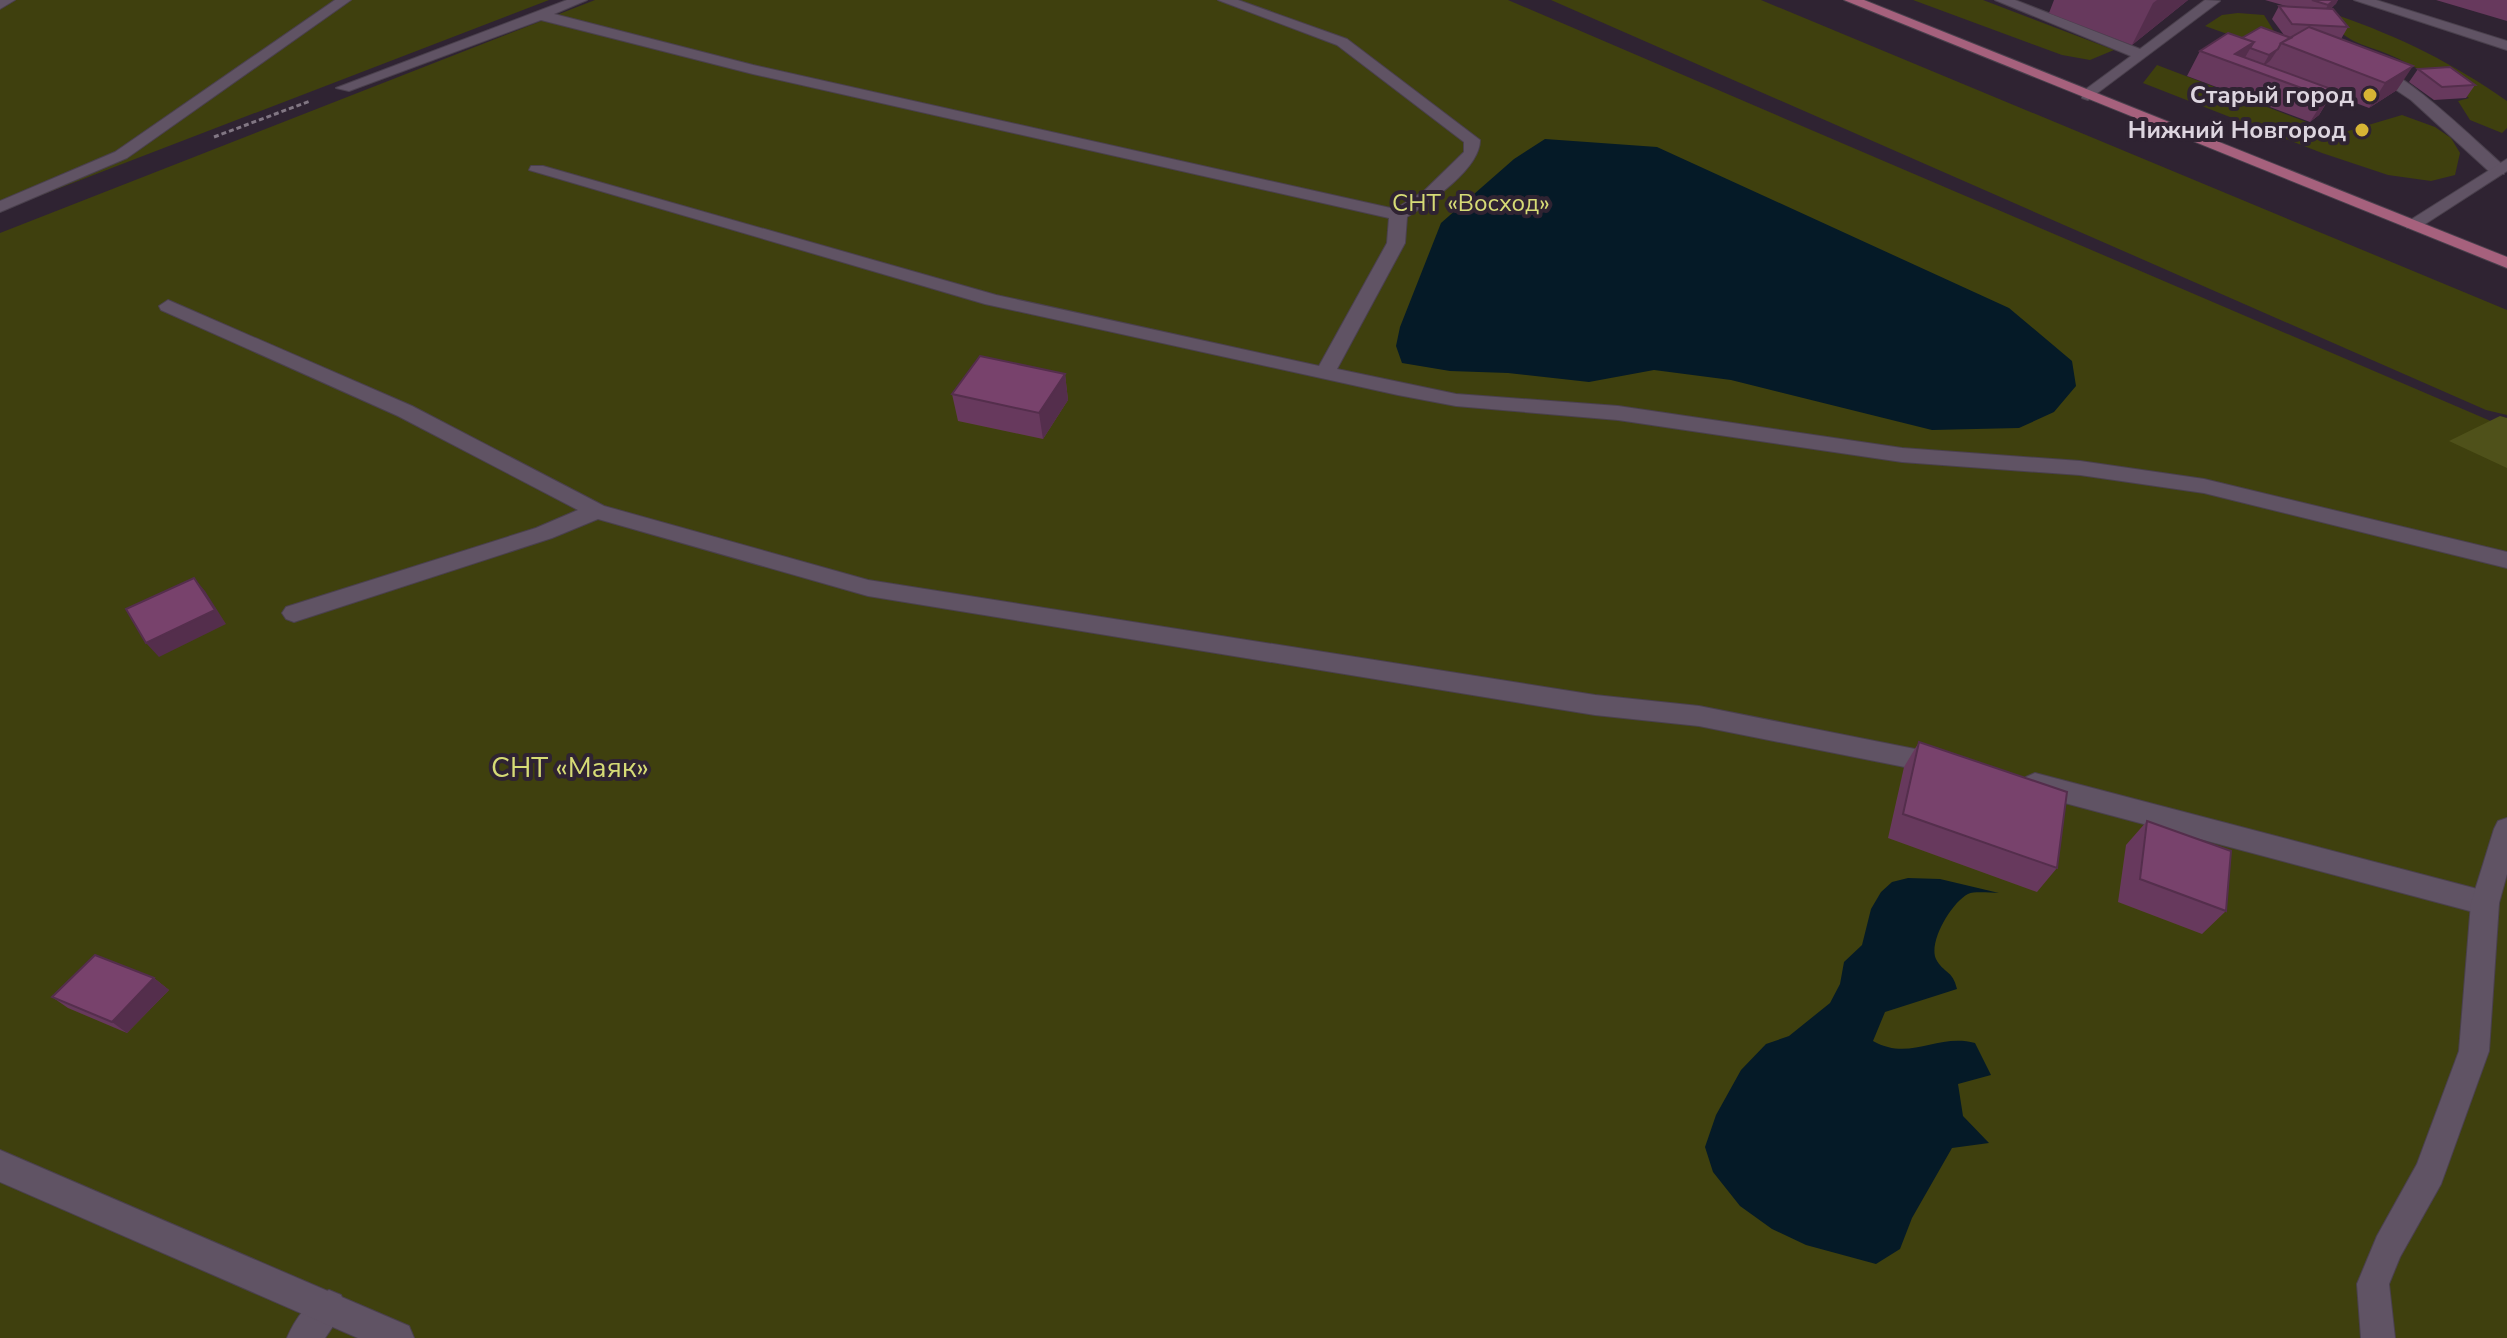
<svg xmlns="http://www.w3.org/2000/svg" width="2507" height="1338" viewBox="0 0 2507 1338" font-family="'Nunito Sans',sans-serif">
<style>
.green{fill:#3f400e}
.forest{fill:#4f511a}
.water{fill:#051a27}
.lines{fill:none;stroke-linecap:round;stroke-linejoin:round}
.lane-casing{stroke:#4a404d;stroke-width:2}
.street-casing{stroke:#4a404d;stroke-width:2}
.primary-casing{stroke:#4a404d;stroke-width:2}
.path{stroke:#817683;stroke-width:3;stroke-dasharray:5 3;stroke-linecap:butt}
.lane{fill:#605364;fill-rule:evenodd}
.street{fill:#605364;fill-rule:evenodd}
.primary{fill:#a6617d;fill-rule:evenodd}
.wall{fill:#67395d}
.shaded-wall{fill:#542e4c}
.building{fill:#78426c;stroke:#542e4c;stroke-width:2}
.poi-dot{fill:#d7b434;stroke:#2f2332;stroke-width:3}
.labels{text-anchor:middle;stroke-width:8;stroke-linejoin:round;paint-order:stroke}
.far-poi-label{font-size:24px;font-weight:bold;fill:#ddd5df;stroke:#2f2332;text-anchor:end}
.far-park-label{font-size:24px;fill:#d6db76;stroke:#2f2332}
.park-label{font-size:28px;fill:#d6db76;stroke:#2f2332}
</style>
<rect width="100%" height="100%" fill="#2f2332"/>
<path class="green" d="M0,0H549L0,211Z
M595,0H1508L2507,428V1338H0V233Z
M1551,0H1761L2507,310V415L2486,410Z
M1913,0H1983L2114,50L2090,60L2062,55Z
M2238,13L2264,15L2277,36L2244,40L2205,26L2222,15Z
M2337,15C2400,37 2453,63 2507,101V128L2502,133L2470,120L2458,101L2469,98C2446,82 2423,72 2399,59C2369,44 2353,48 2329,21Z
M2157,65L2338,134L2402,115L2435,127L2451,138L2460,153L2455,175L2431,181L2388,175L2322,153L2143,83Z"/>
<path class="forest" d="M2500,416L2507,418V468L2449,441Z"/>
<path class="water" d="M1545,139L1657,147L2009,308L2072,361L2076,386L2054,412L2019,428L1932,430L1731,380L1654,370L1589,382L1508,373L1450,371L1402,363L1396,346L1400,327L1441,223L1514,159Z
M1908,878L1940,879L1999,893C1990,893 1975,891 1968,894C1952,902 1928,942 1936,959C1943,973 1953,970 1957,989L1885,1012L1873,1041C1910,1062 1937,1033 1975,1043L1991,1075L1958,1084L1963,1116L1989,1143L1952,1148L1912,1218L1900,1249L1876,1264L1806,1245L1772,1229L1740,1206L1713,1172L1705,1147L1716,1115L1741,1070L1766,1044L1789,1036L1830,1003L1840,984L1844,962L1862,945L1871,909L1881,892L1892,882Z"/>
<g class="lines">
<defs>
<path id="lane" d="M0,0H15L0,9Z
M335,0H351L127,158L0,212V201L115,152Z
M567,0H587L554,14L753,65L1395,209L1424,191L1464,152V142L1337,45L1218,0H1238L1347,39L1480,140C1480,169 1430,202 1407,217L1405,243L1337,369L1456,394L1618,406L1902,448L2080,461L2204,479L2507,552V568L2204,493L2080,475L1902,462L1618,420L1456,406L1398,395L985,304L529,170L531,166H543L996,295L1319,366L1387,243L1389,218L753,74L541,20L349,91L336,88Z
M1995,0H2015L2140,49L2205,0L2220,1L2088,100L2082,98V92L2131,56Z
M2368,65C2394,60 2481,146 2504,166V174H2492L2411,100L2368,71Z
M168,300L412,406L604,506L868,580L1595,695L1699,706L1940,754L1949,757L1953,764L1949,771L1940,774L1699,726L1595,715L868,596L598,519L552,538L294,622L286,619L282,613L286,607L536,528L578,510L398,416L161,310L159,306Z
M2035,773L2485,891L2495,895L2499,903L2495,911L2485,915L2035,795L2026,791L2022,784L2026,777Z
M329,1290L341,1295L346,1307L325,1338H287C295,1319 310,1298 329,1290Z"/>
<path id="street" d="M2354,0H2376L2507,41V50Z
M2507,159V171L2419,228H2407L2404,224Z
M2507,818V874L2499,903L2489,1051L2441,1184L2400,1257L2389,1284L2395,1338H2361L2357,1284L2377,1236L2417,1164L2459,1051L2471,903L2494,829L2498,821Z
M0,1150L409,1326L414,1338H358L0,1182Z"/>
<path id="primary" d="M1844,0H1864L2507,257V268Z"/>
</defs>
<use href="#lane" class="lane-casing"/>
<use href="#street" class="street-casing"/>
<use href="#primary" class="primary-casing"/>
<path class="path" d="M214,137L310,101"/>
<use href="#lane" class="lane"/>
<use href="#street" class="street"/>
<use href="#primary" class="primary"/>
</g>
<path class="wall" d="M2054,0H2188L2132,45L2049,13Z
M2265,0H2338L2331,9L2348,27L2341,39L2397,90L2369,108L2332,94L2319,115L2310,122L2187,76L2200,51L2242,38L2284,35L2272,19L2279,6H2286Z
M2436,0H2507V21Z
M2418,69L2475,85L2466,98L2434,100L2409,82Z
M1065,374L1068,400L1043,439L958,421L952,394Z
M1919,742L2057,868L2037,892L1888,838L1904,767Z
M2147,821L2226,911L2202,934L2118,902L2126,845Z
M154,978L169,990L127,1033L68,1008L52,997Z"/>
<path class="shaded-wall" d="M2157,0H2188L2132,45L2153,3Z
M2334,0H2338L2336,4L2321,17L2328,5Z
M2254,42L2240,66L2235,54Z
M2278,49L2270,61L2262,67L2269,55Z
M2413,66L2397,90L2369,108L2385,83Z
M2334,90L2319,115L2310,122L2326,97Z
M1065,374L1068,400L1043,439L1039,413Z
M194,578L205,591L226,624L159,657L146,643Z
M154,978L169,990L127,1033L112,1022Z"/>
<path class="building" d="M2312,0H2334L2328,5Z
M2279,6L2333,9L2348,27L2292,24Z
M2261,27L2291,38L2281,43L2278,49L2269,55L2250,48L2254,42L2242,38Z
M2309,27L2413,66L2385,83L2281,43Z
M2228,33L2254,42L2235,54L2334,90L2326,97L2200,51Z
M2450,67L2475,85L2442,87L2418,69Z
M980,356L1065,374L1039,413L952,394Z
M194,578L215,610L146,643L126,609Z
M1919,742L2067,792L2057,868L1903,814Z
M2147,821L2231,851L2226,911L2140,879Z
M95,955L154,978L112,1022L52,997Z"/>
<g class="poi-dot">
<circle cx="2370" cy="95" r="8"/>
<circle cx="2362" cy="130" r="8"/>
</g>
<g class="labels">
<g class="far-poi-label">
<text x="2354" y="103">Старый город</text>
<text x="2346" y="138">Нижний Новгород</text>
</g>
<g class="far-park-label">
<text x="1471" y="211">СНТ «Восход»</text>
</g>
<g class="park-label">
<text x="570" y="777">СНТ «Маяк»</text>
</g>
</g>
</svg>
